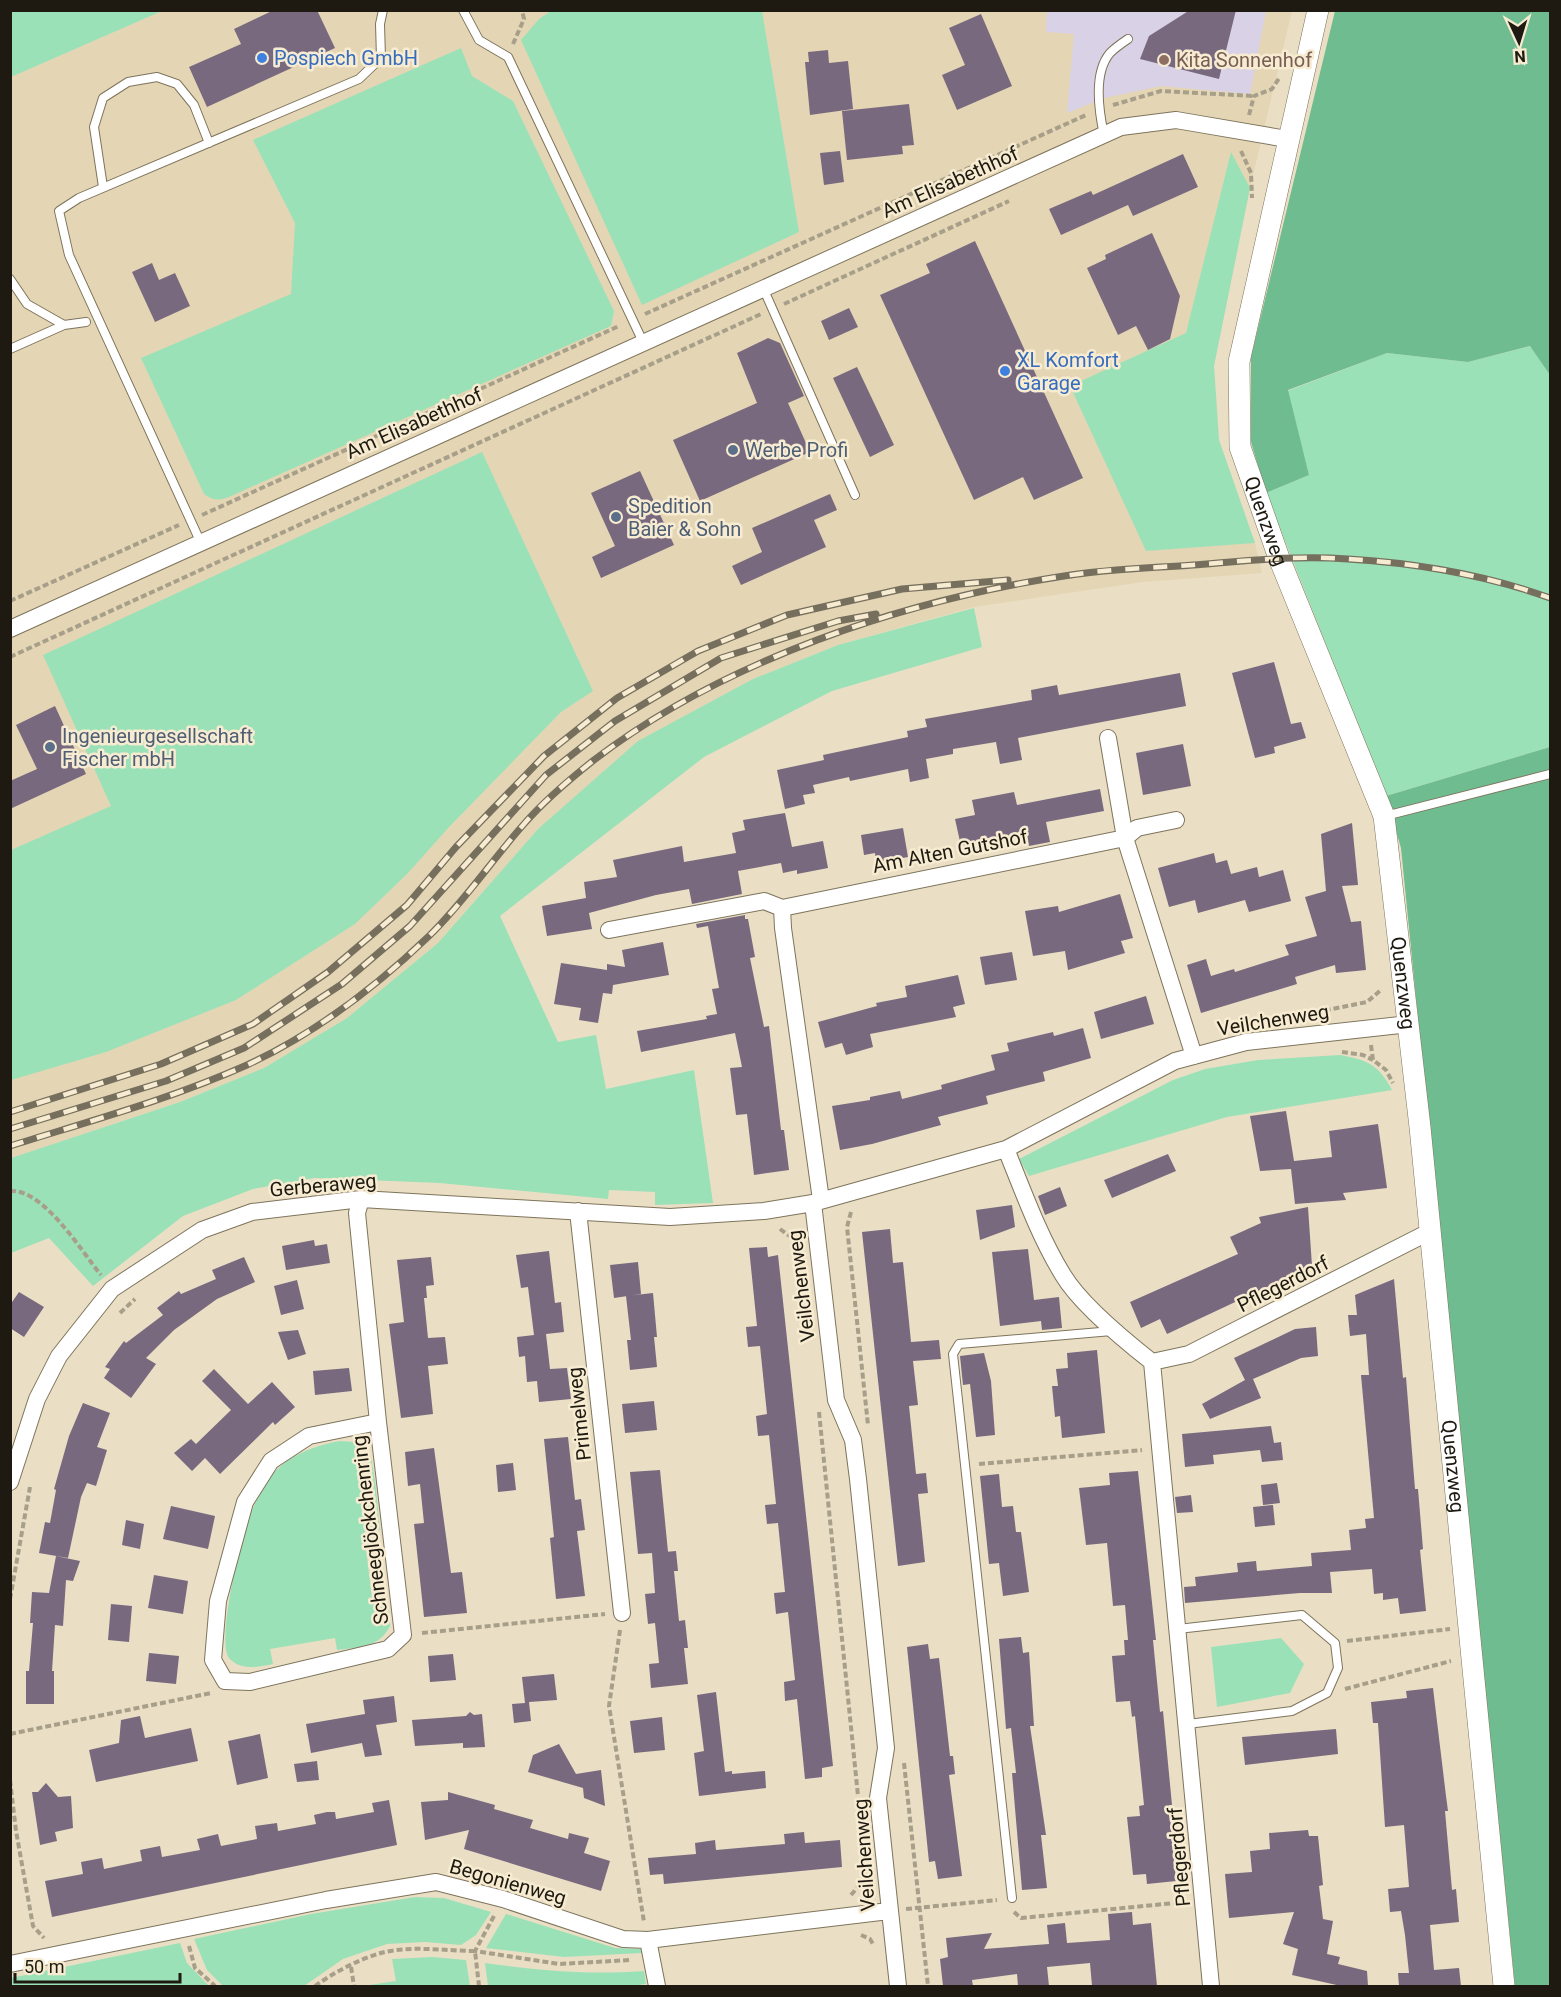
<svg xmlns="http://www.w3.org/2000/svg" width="1561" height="1997" viewBox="0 0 1561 1997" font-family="Roboto,sans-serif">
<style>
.built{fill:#e4d6b4}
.education{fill:#d9d2e7}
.green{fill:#9be1b7}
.forest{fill:#6fbc90}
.building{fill:#78697f}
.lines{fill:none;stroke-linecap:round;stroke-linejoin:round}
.service-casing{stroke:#7e745c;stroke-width:10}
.minor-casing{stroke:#7e745c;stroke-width:18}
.tertiary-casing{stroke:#7e745c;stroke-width:22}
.path{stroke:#a79f8a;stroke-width:4;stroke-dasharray:6 3;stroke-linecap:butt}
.service{stroke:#fff;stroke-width:8}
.minor{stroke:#fff;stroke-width:16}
.tertiary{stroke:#fff;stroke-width:21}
.rail-casing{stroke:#766f5e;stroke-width:7}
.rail{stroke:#f7ecd1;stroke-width:4.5;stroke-dasharray:14;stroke-linecap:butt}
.shop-dot{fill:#3f7fe0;stroke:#f7ecd1;stroke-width:2}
.education-dot{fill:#8d6e63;stroke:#f7ecd1;stroke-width:2}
.service-dot{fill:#5c6f8a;stroke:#f7ecd1;stroke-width:2}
.labels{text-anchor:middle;stroke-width:5;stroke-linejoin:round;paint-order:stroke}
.shop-label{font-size:20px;fill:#366cbe;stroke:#f7ecd1;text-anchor:start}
.education-label{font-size:20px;fill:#785e54;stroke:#f7ecd1;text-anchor:start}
.street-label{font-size:20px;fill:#1e1a11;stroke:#f7ecd1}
.service-label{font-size:20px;fill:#4e5e75;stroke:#f7ecd1;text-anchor:start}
</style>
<rect width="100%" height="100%" fill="#eadfc4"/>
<path class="built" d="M162,11H1292L1250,188L1214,366L1219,440L1255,543L1262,573L1143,582L974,607L838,645L753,679L538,829L438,943L347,1018L264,1068L180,1102L11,1158L10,77Z"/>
<path class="education" d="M1047,11H1266L1250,94L1161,86L1104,98L1067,113L1074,34L1046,32Z"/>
<path class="green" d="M11,10H162V11L11,77Z
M551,11H762L799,232L642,305L521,40L539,19Z
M461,48L472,76L513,101L614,311L611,326L231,496C221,501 213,501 204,494L141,358L291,294L295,223L253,140Z
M1231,152L1250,188L1214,366L1219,440L1255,543L1146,551L1070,386L1186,333Z
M1531,346L1550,375V747L1386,796L1266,493L1309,475L1287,391L1387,353L1468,362Z
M482,452L593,691L561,712L450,826L408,873L355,924L236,1000L106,1052L11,1080V850L111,806L43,655Z
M974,608L982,647L832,691L704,757L500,916L558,1042L596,1035L606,1089L694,1070L713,1203L655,1205V1192L609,1190L608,1199L440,1183L314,1178L253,1189L183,1216L93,1286L49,1238L11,1253V1158L180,1102L264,1068L347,1018L438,943L538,829L638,741L753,679L838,645Z
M1340,1055C1368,1060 1379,1065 1392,1090L1227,1117L1029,1176L1019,1159L1173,1080L1205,1069L1258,1060Z
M340,1441C349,1442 361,1441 367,1449C375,1459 378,1514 380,1530L364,1532L372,1598H387L390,1626C379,1648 359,1647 337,1650L335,1638L270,1649L273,1664C259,1667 240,1671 229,1658C216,1642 241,1536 250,1515C255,1503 263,1486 272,1475C289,1455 316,1445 340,1441Z
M1281,1638L1304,1664L1290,1693L1217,1707L1211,1647Z
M415,1897L444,1898L491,1912L476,1935L461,1945L425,1942L387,1944L343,1959L304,1986H223L207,1970L194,1939L311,1914Z
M506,1914L615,1948L641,1949L642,1953L564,1957L486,1948Z
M180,1943L187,1963L209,1986H11V1978Z
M432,1957L466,1960L470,1986H363L396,1981L392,1959Z
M485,1963C543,1971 585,1975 644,1971L646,1984L630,1986H488Z"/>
<path class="forest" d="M1335,11H1550V375L1530,346L1468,362L1387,353L1288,390L1309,475L1266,493L1251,442V357Z
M1550,747V1986H1515L1401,848L1386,796Z"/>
<path class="building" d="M274,10H317L335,48L207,107L189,67L241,44L234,29Z
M1190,10H1236L1219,79L1140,59L1149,36Z
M981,14L1012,86L957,110L942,75L965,65L949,28Z
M828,50L829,63L848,61L853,109L810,115L805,62H809L808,52Z
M909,104L914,145L902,146L903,154L847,160L842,111Z
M840,151L844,182L824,185L820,153Z
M1183,154L1198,187L1133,216L1128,205L1061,235L1049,209L1091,191L1093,195Z
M1152,233L1180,296L1170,339L1148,350L1136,326L1118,335L1087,268L1106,259L1105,255Z
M975,241L1083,478L1034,500L1023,477L974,500L880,295L930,273L926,264Z
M152,263L159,280L175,273L190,306L155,322L132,272Z
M849,308L858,327L829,340L821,321Z
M768,338L780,343L804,396L788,403L810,452L700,501L673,440L757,403L737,353Z
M857,367L894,445L870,457L833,378Z
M640,471L674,545L601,578L592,557L615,546L591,493Z
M830,494L837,510L814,520L826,547L741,585L732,566L762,552L752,528Z
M1274,662L1291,724L1301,722L1306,738L1274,747L1275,753L1255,758L1232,673Z
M1180,673L1186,706L1018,738L1022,760L1000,764L996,742L953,749V754L926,759L929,778L910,782L908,769L850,781L849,777L813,785L815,793L803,795L805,804L785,809L777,770L824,760L823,755L908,737L907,731L927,727L925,719L1032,700L1031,690L1057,685L1059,695Z
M55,706L86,774L10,809V781L37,769L16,725Z
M1183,744L1191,786L1143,795L1136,753Z
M1100,789L1104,811L1046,822L1050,842L1029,846L1027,833L961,846L955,819L975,815L972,800L1014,792L1017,805Z
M785,813L792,847L823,841L828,868L797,874V870L783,873L781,863L738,871L742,894L692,904L689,889L656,895L589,913L592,929L547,936L542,906L586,898L584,882L617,877L613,860L682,846L684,862L736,853L732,833L745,830L743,820Z
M1352,823L1358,885L1342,886L1351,922L1361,921L1366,970L1336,973L1335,965L1295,977L1297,984L1201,1013L1187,965L1206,959L1211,976L1234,969L1235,972L1289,955L1285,945L1317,936L1305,897L1326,891L1321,834Z
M903,828L908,857L876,863L875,853L864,855L861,835Z
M1214,853L1216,863L1227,860L1231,874L1257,867L1259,877L1283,870L1291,901L1249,912L1245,900L1198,913L1195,900L1169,907L1158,868Z
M1120,894L1133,938L1121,941L1125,953L1068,970L1065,951L1033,956L1025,911L1058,906L1059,912Z
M745,915V919H748L755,957L750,958L764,1027L769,1026L781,1130H784L789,1170L754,1175L747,1114L736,1115L730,1068L742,1067L735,1033L641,1052L637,1031L707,1019L706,1016L717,1014L712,989L719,988L708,926L697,928L696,924Z
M663,942L669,975L613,985L612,994L603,993L598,1023L579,1020L581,1008L554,1004L561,963L607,970V964L625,967L622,950Z
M1012,952L1017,980L985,985L980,957Z
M958,975L965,1004L953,1007L956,1017L870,1034L873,1047L846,1055L842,1043L825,1048L818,1022L877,1006L876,1003L907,997L905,986Z
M1146,996L1154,1024L1101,1039L1094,1012Z
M1083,1028L1091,1058L1043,1072L1045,1081L986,1096L988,1104L938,1117L941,1125L872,1144L840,1150L832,1106L870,1100V1097L900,1091L902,1099L942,1089L941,1085L995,1070L991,1055L1009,1051L1007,1043L1053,1032L1054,1036Z
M1286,1111L1294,1161L1332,1157L1329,1131L1378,1124L1387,1188L1343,1193L1346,1200L1295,1204L1291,1169L1260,1171L1250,1116Z
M1168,1154L1176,1171L1112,1198L1104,1180Z
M1060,1187L1067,1206L1045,1215L1038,1196Z
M1012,1205L1015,1227L980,1240L976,1210Z
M1308,1207L1312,1266L1167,1334L1160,1319L1141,1328L1130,1302L1238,1254L1230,1237L1261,1223L1259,1217Z
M890,1229L893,1263L903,1262L911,1342L939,1340L941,1359L913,1361L918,1405L909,1406L916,1474L926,1473L927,1484L928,1493L918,1494L925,1562L898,1566L862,1232Z
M314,1240L315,1246L327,1244L330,1263L286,1270L282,1246Z
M767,1247L768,1257L778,1255L833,1766L822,1768V1777L805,1779L797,1699L785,1701L784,1682L795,1680L788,1612L776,1614L774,1593L785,1592L778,1523L767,1524L765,1505L776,1504L769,1435L758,1436L756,1416L767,1414L760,1346L748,1347L746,1327L757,1326L749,1248Z
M1028,1249L1034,1300L1059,1297L1062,1328L1042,1330L1041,1321L1000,1326L992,1252Z
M549,1251L555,1303L561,1302L564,1332L546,1334L550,1369L567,1368L571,1399L539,1402L537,1381L527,1382L525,1356L519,1357L517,1337L534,1335L528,1287L521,1288L516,1255Z
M244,1257L255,1282L217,1299L174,1330L146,1358L156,1364L131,1398L104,1378L110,1369L105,1367L124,1341L126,1343L163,1315L157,1308L179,1291L181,1294L216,1279L212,1270Z
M431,1257L434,1285L426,1286L427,1298H424L428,1338L445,1337L448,1364L428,1366L433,1414L401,1418L389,1324L404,1322L397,1260Z
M638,1262L641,1294L614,1298L610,1265Z
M1394,1279L1403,1378L1406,1377L1415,1489H1418L1423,1549L1420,1550L1426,1611L1400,1614L1398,1598L1383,1600V1593L1374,1594L1372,1569L1330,1572L1332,1593H1300L1185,1603L1184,1587L1196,1586L1195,1577L1238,1572L1237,1563L1256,1561L1257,1571L1312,1566L1311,1553L1351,1550L1349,1530L1366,1528L1365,1519L1374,1518L1361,1375H1369L1366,1334L1350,1336L1348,1315H1357L1355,1295Z
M297,1280L304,1309L281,1315L274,1286Z
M19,1292L44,1307L24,1337L10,1328V1305Z
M653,1293L657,1337H654L657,1367L630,1370L627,1340H631L626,1296Z
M1316,1327L1318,1356L1301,1358L1253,1379L1261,1398L1210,1419L1202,1404L1245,1380L1234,1358L1295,1329Z
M298,1330L306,1354L288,1360L278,1332Z
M1097,1350L1105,1433L1062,1438L1060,1416L1055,1417L1052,1386H1058L1056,1369L1068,1368L1067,1353Z
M984,1353L991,1381L995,1435L976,1437L970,1384L963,1385L960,1356Z
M349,1368L352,1391L315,1395L313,1371Z
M214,1369L248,1404L272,1382L295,1407L275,1425L273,1422L220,1474L205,1458L192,1471L174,1453L191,1439L196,1444L231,1410L202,1381Z
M654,1401L657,1430L625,1433L622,1404Z
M83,1403L110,1413L97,1447L107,1450L96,1486L87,1483L81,1497L68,1558L39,1553L45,1522L50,1523L56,1490L54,1489L69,1436Z
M1271,1426L1274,1443L1281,1442L1283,1460L1262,1462L1260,1450L1213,1455L1214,1464L1185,1467L1182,1434Z
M568,1437L575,1500L581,1499L585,1530L577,1531L585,1596L556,1599L550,1538L554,1537L544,1439Z
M434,1448L451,1573L462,1572L467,1613L424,1617L414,1524L424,1523L420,1484L408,1486L405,1452Z
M513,1463L516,1490L498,1492L496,1465Z
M660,1470L668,1552H665L676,1551L678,1571H674L679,1621L685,1620L688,1648H684L688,1684L651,1688L649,1664L659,1663L655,1623L648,1624L645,1594L655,1593L652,1553L638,1554L630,1472Z
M1138,1471L1156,1640H1153L1160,1712L1163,1711L1172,1805H1169L1176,1881L1147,1884L1146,1874L1133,1875L1127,1817L1140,1816L1139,1806L1144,1805L1135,1716L1132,1717L1130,1701L1116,1702L1112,1656L1125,1655L1124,1640H1128L1125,1605L1113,1606L1107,1543L1086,1545L1079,1488L1110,1485L1109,1473Z
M999,1474L1002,1507L1013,1506L1016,1532H1021L1029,1592L1003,1596L999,1563L989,1564L980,1476Z
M1277,1483L1280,1503L1263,1505L1261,1485Z
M1191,1495L1193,1512L1177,1513L1175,1497Z
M1273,1505L1275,1525L1255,1527L1253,1507Z
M171,1506L215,1516L208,1549L163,1539Z
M126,1520L144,1524L140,1549L122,1545Z
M56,1556L80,1561L73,1581L66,1580L63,1626L55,1625L52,1671H54V1704H26V1671H29L33,1623H30L32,1592L49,1593Z
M154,1575L188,1581L183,1614L148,1608Z
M111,1604L132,1606L129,1642L108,1640Z
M1021,1637L1023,1653L1029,1652L1034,1726H1030L1046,1835H1041L1047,1888L1022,1890L1012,1773H1016L1011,1728L1006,1729L999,1639Z
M928,1644L930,1659L939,1658L950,1756H953L955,1774L949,1775L962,1876L938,1879L935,1861L929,1862L907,1647Z
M149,1653L179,1656L176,1684L146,1681Z
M453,1654L456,1680L430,1682L428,1656Z
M554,1674L557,1700L529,1702L531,1721L514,1723L512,1704L525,1703L522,1677Z
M1433,1688L1446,1796L1448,1811H1445L1452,1890L1456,1889L1459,1922L1430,1925L1434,1970L1459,1968L1461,1986H1399L1398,1973H1409L1405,1935L1401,1911L1390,1912L1388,1889L1409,1887L1404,1825L1385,1827L1378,1723H1373L1371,1702L1407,1698L1406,1691Z
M716,1692L725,1772L732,1771V1774L765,1771L766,1788L699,1796L694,1753L704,1751L697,1695Z
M394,1696L397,1722L376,1725L382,1755L365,1757L362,1743L311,1753L306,1724L365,1714L363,1700Z
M470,1712L474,1715L482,1714L485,1747L463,1748V1743L415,1746L412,1720L466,1716Z
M140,1716L145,1738L191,1728L198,1761L96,1782L89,1750L119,1743L121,1720Z
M662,1717L665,1750L634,1753L630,1721Z
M1336,1729L1338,1754L1245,1765L1242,1737Z
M260,1734L268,1778L237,1785L228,1741Z
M559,1744L576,1774L601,1770L605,1806L584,1798L583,1788L528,1772L533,1755Z
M317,1761L319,1780L297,1782L294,1764Z
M46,1783L58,1797L71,1796L73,1828L55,1832L57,1841L40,1845L32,1792H38Z
M448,1792L495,1805L494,1809L533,1820L530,1828L568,1839L569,1833L589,1838L584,1853L610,1861L601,1891L464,1849L469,1830L425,1840L421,1802L448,1800Z
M389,1800L397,1845L52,1917L45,1881L83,1874L81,1862L102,1858L104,1869L142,1861L140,1850L160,1846L162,1857L200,1850L197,1839L218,1834L221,1846L257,1839L255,1826L277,1823L278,1831L316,1824L314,1815L327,1812H335L336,1819L374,1812L372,1803Z
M1308,1830L1309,1836H1318L1323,1885L1319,1886L1323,1919L1333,1921L1327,1954L1340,1957L1338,1964L1367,1971L1368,1986H1341L1292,1975L1298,1949L1283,1944L1294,1912L1229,1918L1225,1874L1252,1872L1250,1851L1270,1849L1269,1833Z
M804,1832L805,1843L840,1840L842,1867L664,1884L663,1874L650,1875L648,1858L696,1854L695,1843L715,1840L716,1850L785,1844L784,1834Z
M1132,1912L1133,1925L1151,1923L1157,1986H1092L1090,1963L1047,1967L1049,1986H1018L1017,1974L972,1980L973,1986H943L940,1959L948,1957L946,1938L992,1933L984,1949L1049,1944L1047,1925L1065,1923L1067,1943L1110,1940L1108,1914Z"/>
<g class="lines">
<defs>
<path id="service" d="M463,10L479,40L508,57L644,344
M1104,135C1099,112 1093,73 1110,53C1115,48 1122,43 1128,39
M103,187L94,127L103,98L128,82L157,77L177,84L194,105L209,143
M10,279L27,304L64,325
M764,290L855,495
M10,349L64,325L86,322
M200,541L69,255L59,211L79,198L359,79L381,58L380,24L383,10
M1385,816L1550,774
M1178,1629L1302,1615L1335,1643L1338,1668L1327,1693L1292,1711L1188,1724
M1012,1898L953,1354L959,1344L1112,1331"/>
<path id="minor" d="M10,629L1121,127L1176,120L1287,139
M1108,738L1125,838L1137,828L1176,820
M609,930L764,901L782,908
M1006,1149C1023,1191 1039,1236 1063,1275C1081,1305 1124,1340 1152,1362
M361,1199L357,1213L378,1422L403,1635L388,1649L250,1682L225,1681L213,1660L218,1601L245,1502L271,1461L309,1436L378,1422
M821,1200L783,928L782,908L1125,838L1194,1056
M813,1203L836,1400L853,1440L858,1479L886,1748L878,1798L898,1986
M578,1211L622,1613
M10,1482L37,1399L59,1356L112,1289L202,1230L252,1212L361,1199L670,1217L764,1211L813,1203L1006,1149L1175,1061L1246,1042L1409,1024
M648,1940L657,1986
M10,1964L326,1900L436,1882L503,1899L623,1939L648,1940L889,1911
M1211,1986L1152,1362L1189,1354L1429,1232"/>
<g id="tertiary">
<path id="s1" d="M1318,10L1239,362L1240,447L1279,558L1384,816L1420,1127L1504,1986"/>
</g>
</defs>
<use href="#service" class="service-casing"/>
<use href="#minor" class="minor-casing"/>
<use href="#tertiary" class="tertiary-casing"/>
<path class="path" d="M513,44L524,19L522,10
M1113,105L1161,91L1254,96
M1249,115L1254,96L1272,89L1280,77
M1241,151L1251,173L1252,198
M784,304L1009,201
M645,314L1086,115
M202,515L619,326
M10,601L179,525
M10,657L761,314
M1307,1014L1367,1002L1382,989
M1371,1045L1373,1060L1386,1070L1393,1083
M1342,1052L1363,1055L1373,1060
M10,1191C43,1188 82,1252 101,1275
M851,1212L847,1227L868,1425
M780,1229L798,1242
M120,1313L135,1299
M819,1412L858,1796
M979,1464L1142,1450
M10,1599L30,1487
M620,1630L609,1706L644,1922
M422,1633L605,1614
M1347,1641L1450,1629
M1345,1689L1451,1661
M10,1734L211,1693
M904,1763L928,1986
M10,1780L16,1831L33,1926L44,1938
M851,1895L864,1880L865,1872
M906,1909L997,1900
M1014,1912L1021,1918L1185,1902
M494,1916L475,1951L559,1964L630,1960
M861,1935L870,1939L873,1944
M189,1946L195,1968L215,1986
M351,1967L354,1986
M315,1986C333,1973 359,1959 381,1953C410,1945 446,1951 475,1951L479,1986"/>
<use href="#service" class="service"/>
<use href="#minor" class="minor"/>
<use href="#tertiary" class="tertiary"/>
<defs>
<path id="rail" d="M10,1112L161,1064L253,1024L328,972L407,905L456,847L544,756L617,698L698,651L787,615L902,589L1008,580
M10,1129L166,1081L244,1048L342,984L410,926L546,775L615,721L721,658L838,621L876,614
M10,1146C90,1121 171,1099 247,1065C314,1034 376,987 429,936C464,902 492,860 524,824C544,801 570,779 594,760C725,660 902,601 1064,576C1106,569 1150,568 1193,565C1244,561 1296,555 1348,559C1416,563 1486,575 1550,598"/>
</defs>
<use href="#rail" class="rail-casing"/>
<use href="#rail" class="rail"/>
</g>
<g class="shop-dot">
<circle cx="262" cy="58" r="6"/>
<circle cx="1005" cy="371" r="6"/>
</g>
<circle class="education-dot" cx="1164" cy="60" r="6"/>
<g class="service-dot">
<circle cx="733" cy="450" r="6"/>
<circle cx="616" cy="517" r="6"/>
<circle cx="50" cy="747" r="6"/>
</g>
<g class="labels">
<g class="shop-label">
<text x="274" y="65">Pospiech GmbH</text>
<text x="1017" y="367">XL Komfort<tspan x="1017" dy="23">Garage</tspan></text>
</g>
<g class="education-label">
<text x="1176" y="67">Kita Sonnenhof</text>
</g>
<g class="street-label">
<text transform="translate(950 182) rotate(-24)" y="7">Am Elisabethhof</text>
<text transform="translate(414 423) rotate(-24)" y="7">Am Elisabethhof</text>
<text dy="7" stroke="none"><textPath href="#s1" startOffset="524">Quenzweg</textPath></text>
<text transform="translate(950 851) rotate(-11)" y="7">Am Alten Gutshof</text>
<text dy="7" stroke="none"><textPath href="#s1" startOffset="1010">Quenzweg</textPath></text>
<text transform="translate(1273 1020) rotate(-9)" y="7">Veilchenweg</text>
<text transform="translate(323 1185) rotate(-5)" y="7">Gerberaweg</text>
<text transform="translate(1283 1284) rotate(-27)" y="7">Pflegerdorf</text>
<text transform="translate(801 1286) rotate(-97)" y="7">Veilchenweg</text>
<text transform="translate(579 1414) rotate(-96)" y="7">Primelweg</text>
<text dy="7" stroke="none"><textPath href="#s1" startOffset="1496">Quenzweg</textPath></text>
<text transform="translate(370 1530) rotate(-97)" y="7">Schneeglöckchenring</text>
<text transform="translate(864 1855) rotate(-94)" y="7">Veilchenweg</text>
<text transform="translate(1179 1857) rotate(-95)" y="7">Pflegerdorf</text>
<text transform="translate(508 1882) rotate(16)" y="7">Begonienweg</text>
</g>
<g class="service-label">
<text x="745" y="457">Werbe Profi</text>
<text x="628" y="513">Spedition<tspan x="628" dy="23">Baier &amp; Sohn</tspan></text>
<text x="62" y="743">Ingenieurgesellschaft<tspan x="62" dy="23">Fischer mbH</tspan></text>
</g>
</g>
<rect width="1561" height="1997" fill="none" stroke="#1e1a11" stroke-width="24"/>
<g transform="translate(1519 42) rotate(176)" stroke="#f7ecd1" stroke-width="4.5" paint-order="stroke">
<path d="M0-4.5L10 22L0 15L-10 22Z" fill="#1e1a11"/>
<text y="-9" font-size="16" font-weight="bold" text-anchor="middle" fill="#1e1a11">N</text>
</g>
<path d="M15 1973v9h165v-9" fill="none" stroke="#1e1a11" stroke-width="3"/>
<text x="24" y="1973" font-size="18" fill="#1e1a11" stroke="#f7ecd1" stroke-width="4.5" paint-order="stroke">50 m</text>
</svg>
